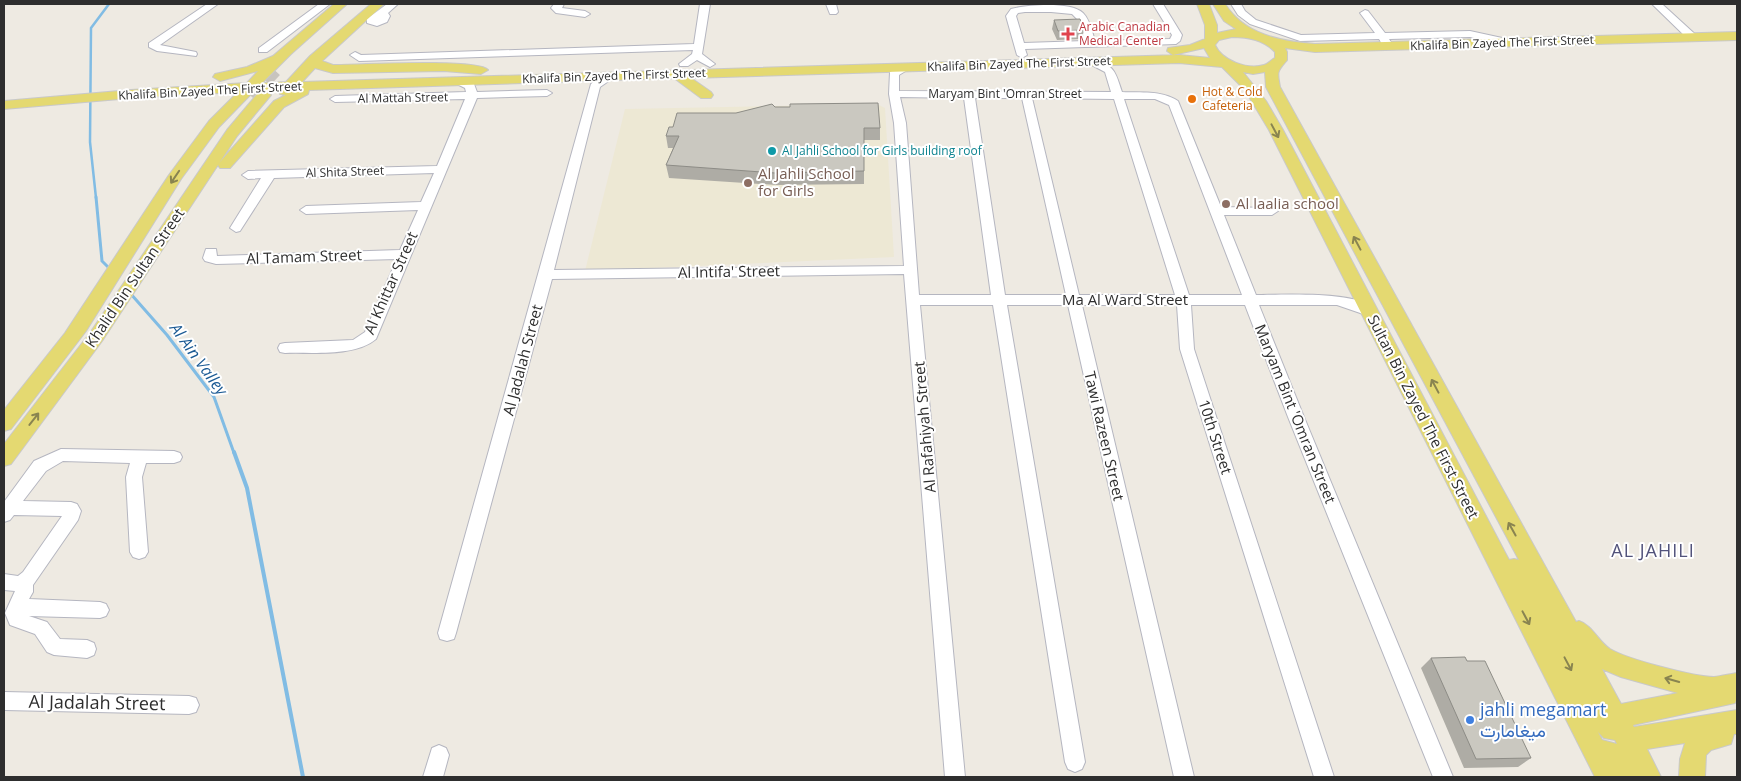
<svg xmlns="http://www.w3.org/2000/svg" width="1741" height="781" viewBox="0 0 1741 781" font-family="'Open Sans',Vazirmatn,sans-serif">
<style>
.education{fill:#ede8d4}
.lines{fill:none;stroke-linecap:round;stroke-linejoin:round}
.stream-far2{stroke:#81bce4;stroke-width:2.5}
.stream-far1{stroke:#81bce4;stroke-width:3}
.stream{stroke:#81bce4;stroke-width:4}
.major-tunnel{stroke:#c8c4be;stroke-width:14;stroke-dasharray:14 7;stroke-linecap:butt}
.minor-casing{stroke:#b5b6c0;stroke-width:2}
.major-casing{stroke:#c9c9c9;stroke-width:2}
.minor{fill:#fff;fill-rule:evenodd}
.major{fill:#e4d971;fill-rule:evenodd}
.wall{fill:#aeaca5}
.building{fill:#cac8c0;stroke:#8d8c86}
.oneway{stroke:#898450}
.health-dot{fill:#e0444e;stroke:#fff;stroke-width:2}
.food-dot{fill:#e8710a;stroke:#fff;stroke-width:2}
.culture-dot{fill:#0f9aa8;stroke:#fff;stroke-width:2}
.education-dot{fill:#8d6e63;stroke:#fff;stroke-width:2}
.shop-dot{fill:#3f7fe0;stroke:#fff;stroke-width:2}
.labels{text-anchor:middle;stroke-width:4;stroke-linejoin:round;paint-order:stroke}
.far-health-label{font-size:12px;fill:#be3a42;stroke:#fff;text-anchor:start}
.far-street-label{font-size:12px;fill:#2e2e2e;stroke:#fff}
.far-food-label{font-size:12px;fill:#c56008;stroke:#fff;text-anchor:start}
.far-culture-label{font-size:12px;fill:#0d838f;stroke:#fff;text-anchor:start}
.education-label{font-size:15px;fill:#785e54;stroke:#fff;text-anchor:start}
.street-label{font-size:15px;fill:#2e2e2e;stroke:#fff}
.water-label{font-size:16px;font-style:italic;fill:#1b5a94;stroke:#fff}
.quarter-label{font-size:18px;letter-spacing:1px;fill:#52537b;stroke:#fff}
.near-street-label{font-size:18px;fill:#2e2e2e;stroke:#fff}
.near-shop-label{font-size:18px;fill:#366cbe;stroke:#fff;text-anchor:start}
</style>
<rect width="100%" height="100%" fill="#eeeae2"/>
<path class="education" d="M877,104L885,108L894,257L585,271L625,109Z"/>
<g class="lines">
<path class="stream-far2" d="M96,198L90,142L91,28L109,4"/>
<path class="stream-far1" d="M96,197L102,261L110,269
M130,293L167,335L214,397L234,453"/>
<path class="stream" d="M234,452L247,488L303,777"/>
<path class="major-tunnel" d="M251,96L276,69"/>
<defs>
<path id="minor" d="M207,4H218L160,45L196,52L197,54L196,56L157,51L149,47V43Z
M319,4H330L267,52H259V48Z
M387,4H398L388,13L390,16L387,22L377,26L367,23V19Z
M554,4H564L562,8L585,11L590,14L585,17L556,13L551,8Z
M700,4H710L702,54L715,64L710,67L697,60L688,66H680L679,64L692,54L693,50L359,61L350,55L355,52L361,55L694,44Z
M826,4H836L838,12L836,14H830Z
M1153,4H1163L1182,35L1180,41L1176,44L1025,49L1027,55L1022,58L1017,55L1006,16L1011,9C1026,5 1071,1 1083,13C1090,20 1092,32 1095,41L1170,39L1172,35ZM1025,12H1051L1072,14L1079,21L1085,41L1024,43L1016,16L1018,13Z
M1231,4H1241L1245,11L1256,20L1301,35L1375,33L1360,13L1365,10L1368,11L1385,33L1470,31L1516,41L1517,43L1512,46L1470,37L1389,39L1391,42L1386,45L1382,44L1379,39L1300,41L1250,24L1238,15Z
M1652,4H1662L1697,36V40H1689Z
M1091,59C1115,65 1115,71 1122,92C1141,93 1161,90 1178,101L1221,207L1276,208L1278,211L1272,215H1224L1256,295C1280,295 1363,290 1376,311L1374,314L1369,316L1337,305H1259L1304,417L1453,777H1433L1288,417L1245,305H1191L1194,349L1334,777H1314L1180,349L1177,305H1082L1194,777H1174L1068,305H1007L1085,762L1082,769L1075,772L1068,769L1065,762L993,305H920L965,777H945L904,274L552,279L456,633L454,639L447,641L440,639L438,633L591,84L598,78L611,73L616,76L600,87L554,270L904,266L894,123L889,94L890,72L907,64L912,67L899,75V91L1111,92L1105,72L1086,62ZM900,97L964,98L991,295H919L906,123ZM975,98H1022L1066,295H1005ZM1032,98L1114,99L1175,295H1079ZM1124,99H1155L1169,105L1242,295H1189Z
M458,79L474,84L477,92L547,90L552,93L547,96L477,98L376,339C355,357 312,352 285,353L280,352L278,348L280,344L285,343L353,340L365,332L397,259L216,264L205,261L203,258L206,249H216L217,256L400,250L418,210L306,214L300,210L306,206L421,202L434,173L274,178L240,231L236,232L230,228L261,178L248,179L242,175L248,171L437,166L465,99L335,102L330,99L335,96L466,92L465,88L453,82Z
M61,449L174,451L180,453L182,457L180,461L174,463H146L142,477L148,552L145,557L139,559L133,557L130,552L126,477L130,463L63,461L46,471L23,501L71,502L77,504L81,511L78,520L33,585V592L29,599L100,602L106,604L109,610L106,616L100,618L29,616L47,622L60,639L87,640L94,643L96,649L94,655L87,658L54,655L47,652L35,634L10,625L5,613L15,591L4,590V574L18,576L23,572L62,516L14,515L10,520L4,522V502L34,461Z
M4,692L189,696L196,698L199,705L196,712L189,714L4,710Z
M439,745L446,748L449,755L443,777H423L432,748Z"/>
<path id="major" d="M334,4H347L291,54L262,83L286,82L310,56L371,4H384L322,61L333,65C355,65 478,58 488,70L481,74L444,71L333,73L315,68L302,82L1179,55L1210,58L1204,48L1173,55L1167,51L1168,48L1190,45L1205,39V25L1197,4H1209L1217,25V33L1236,29L1224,21L1213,4H1225C1245,35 1280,41 1315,44L1737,32V40L1315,52L1285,48L1287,52V60C1277,72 1277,71 1280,87L1576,622L1579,621C1592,625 1598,641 1610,649C1626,659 1695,677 1714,677C1722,676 1730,674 1737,673V697L1735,703L1633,725L1634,727L1737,710V734H1734L1731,744L1711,750L1706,755L1705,777H1679L1680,759L1685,743L1647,749L1661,777H1595L1269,130L1245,90L1222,67L1179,63L691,78L711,92L713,95L711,98H701L674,78L309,90L308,94L284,107L230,168H220L218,165L220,162L274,101L286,95L280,94L279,90L254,91L219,127L181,179L86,331L11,429L4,431V410L65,333L169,175L209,121L238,92L131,98L4,109V101L131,90L247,83L258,71L220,81L213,77L215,74L247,67L273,56ZM1232,37C1249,37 1264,40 1275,52V58C1271,60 1268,64 1264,65C1248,70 1222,61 1215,45L1219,40ZM1243,72L1253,74L1265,72L1266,87L1519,560L1514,559L1509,560L1283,130L1266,101ZM1602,669L1621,677L1678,693L1621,704ZM1598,732L1604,738L1615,740L1617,744L1602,740Z
M264,91L271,95L237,136L102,341L11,464L4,466V444L90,333L227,130L259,92Z"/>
</defs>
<use href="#minor" class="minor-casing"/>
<use href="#major" class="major-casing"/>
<use href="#minor" class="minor"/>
<use href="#major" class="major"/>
</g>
<path class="wall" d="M1054,20L1084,30L1082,39L1057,40L1052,29Z
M775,107L880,128V140H864V184L777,185L669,178L666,165L673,148H668L666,136L673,127L736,113Z
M1431,658L1467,661L1531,758L1518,767L1464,768L1421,668Z"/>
<path class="building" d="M1080,19L1084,30L1058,31L1054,20Z
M878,103L880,128H864V171L775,173L666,165L679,136H666L669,127H673L677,113H736L772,104L775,107H790V104Z
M1465,657L1467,661H1485L1531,758L1476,759L1431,658Z"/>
<defs><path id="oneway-shaft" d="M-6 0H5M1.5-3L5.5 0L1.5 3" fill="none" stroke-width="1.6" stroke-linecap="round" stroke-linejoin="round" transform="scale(1.25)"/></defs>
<g class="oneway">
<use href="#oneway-shaft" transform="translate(1275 131) rotate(62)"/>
<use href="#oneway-shaft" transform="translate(175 177) rotate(124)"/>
<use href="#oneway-shaft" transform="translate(1357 243) rotate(-118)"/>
<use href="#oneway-shaft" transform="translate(1435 386) rotate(-118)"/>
<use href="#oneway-shaft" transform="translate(34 419) rotate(-52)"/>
<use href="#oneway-shaft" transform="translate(1512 529) rotate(-119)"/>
<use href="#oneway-shaft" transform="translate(1526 618) rotate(62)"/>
<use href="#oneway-shaft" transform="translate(1568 664) rotate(62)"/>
<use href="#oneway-shaft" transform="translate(1672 680) rotate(-164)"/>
</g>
<path class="health-dot" d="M1065.5 26.5h5v5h5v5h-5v5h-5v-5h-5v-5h5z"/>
<circle class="food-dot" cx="1192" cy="99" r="5"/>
<circle class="culture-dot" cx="772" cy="151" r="5"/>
<g class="education-dot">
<circle cx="748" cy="183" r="5"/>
<circle cx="1226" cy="204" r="5"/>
</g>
<circle class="shop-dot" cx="1470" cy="720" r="5"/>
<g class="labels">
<g class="far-health-label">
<text x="1079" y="31">Arabic Canadian<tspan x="1079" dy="14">Medical Center</tspan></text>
</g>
<g class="far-street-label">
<text transform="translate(1502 43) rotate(-2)" y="4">Khalifa Bin Zayed The First Street</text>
<text transform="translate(1019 64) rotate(-2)" y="4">Khalifa Bin Zayed The First Street</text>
<text transform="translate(614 76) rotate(-2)" y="4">Khalifa Bin Zayed The First Street</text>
<text transform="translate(210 91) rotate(-3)" y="4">Khalifa Bin Zayed The First Street</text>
<text x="1005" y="98">Maryam Bint 'Omran Street</text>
<text transform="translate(403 98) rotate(-1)" y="4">Al Mattah Street</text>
<text transform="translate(345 172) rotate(-2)" y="4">Al Shita Street</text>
</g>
<g class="far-food-label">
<text x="1202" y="96">Hot &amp; Cold<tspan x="1202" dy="14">Cafeteria</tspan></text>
</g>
<g class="far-culture-label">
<text x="782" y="155">Al Jahli School for Girls building roof</text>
</g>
<g class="education-label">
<text x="758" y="179">Al Jahli School<tspan x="758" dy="17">for Girls</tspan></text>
<text x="1236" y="209">Al laalia school</text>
</g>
<g class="street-label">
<text transform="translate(304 257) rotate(-2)" y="5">Al Tamam Street</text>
<text transform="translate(729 272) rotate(-1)" y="5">Al Intifa' Street</text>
<text transform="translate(135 278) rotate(-56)" y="5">Khalid Bin Sultan Street</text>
<text transform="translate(391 283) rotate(-66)" y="5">Al Khittar Street</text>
<text x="1125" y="305">Ma Al Ward Street</text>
<text transform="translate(523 360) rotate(-75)" y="5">Al Jadalah Street</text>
<text transform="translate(1295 414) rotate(68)" y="5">Maryam Bint 'Omran Street</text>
<text transform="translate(1423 417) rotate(63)" y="5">Sultan Bin Zayed The First Street</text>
<text transform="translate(925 427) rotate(-95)" y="5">Al Rafahiyah Street</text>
<text transform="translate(1104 436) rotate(77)" y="5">Tawi Razeen Street</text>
<text transform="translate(1215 437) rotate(72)" y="5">10th Street</text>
</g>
<g class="water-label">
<text transform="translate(199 359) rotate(54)" y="6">Al Ain Valley</text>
</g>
<g class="quarter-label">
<text x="1653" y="557">AL JAHILI</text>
</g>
<g class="near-street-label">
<text transform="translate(97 703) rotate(1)" y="6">Al Jadalah Street</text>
</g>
<g class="near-shop-label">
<text x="1480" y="716">jahli megamart<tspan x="1480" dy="21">ميغامارت</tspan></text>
</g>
</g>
<rect width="1741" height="781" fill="none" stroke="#2e2e2e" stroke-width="10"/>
</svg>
